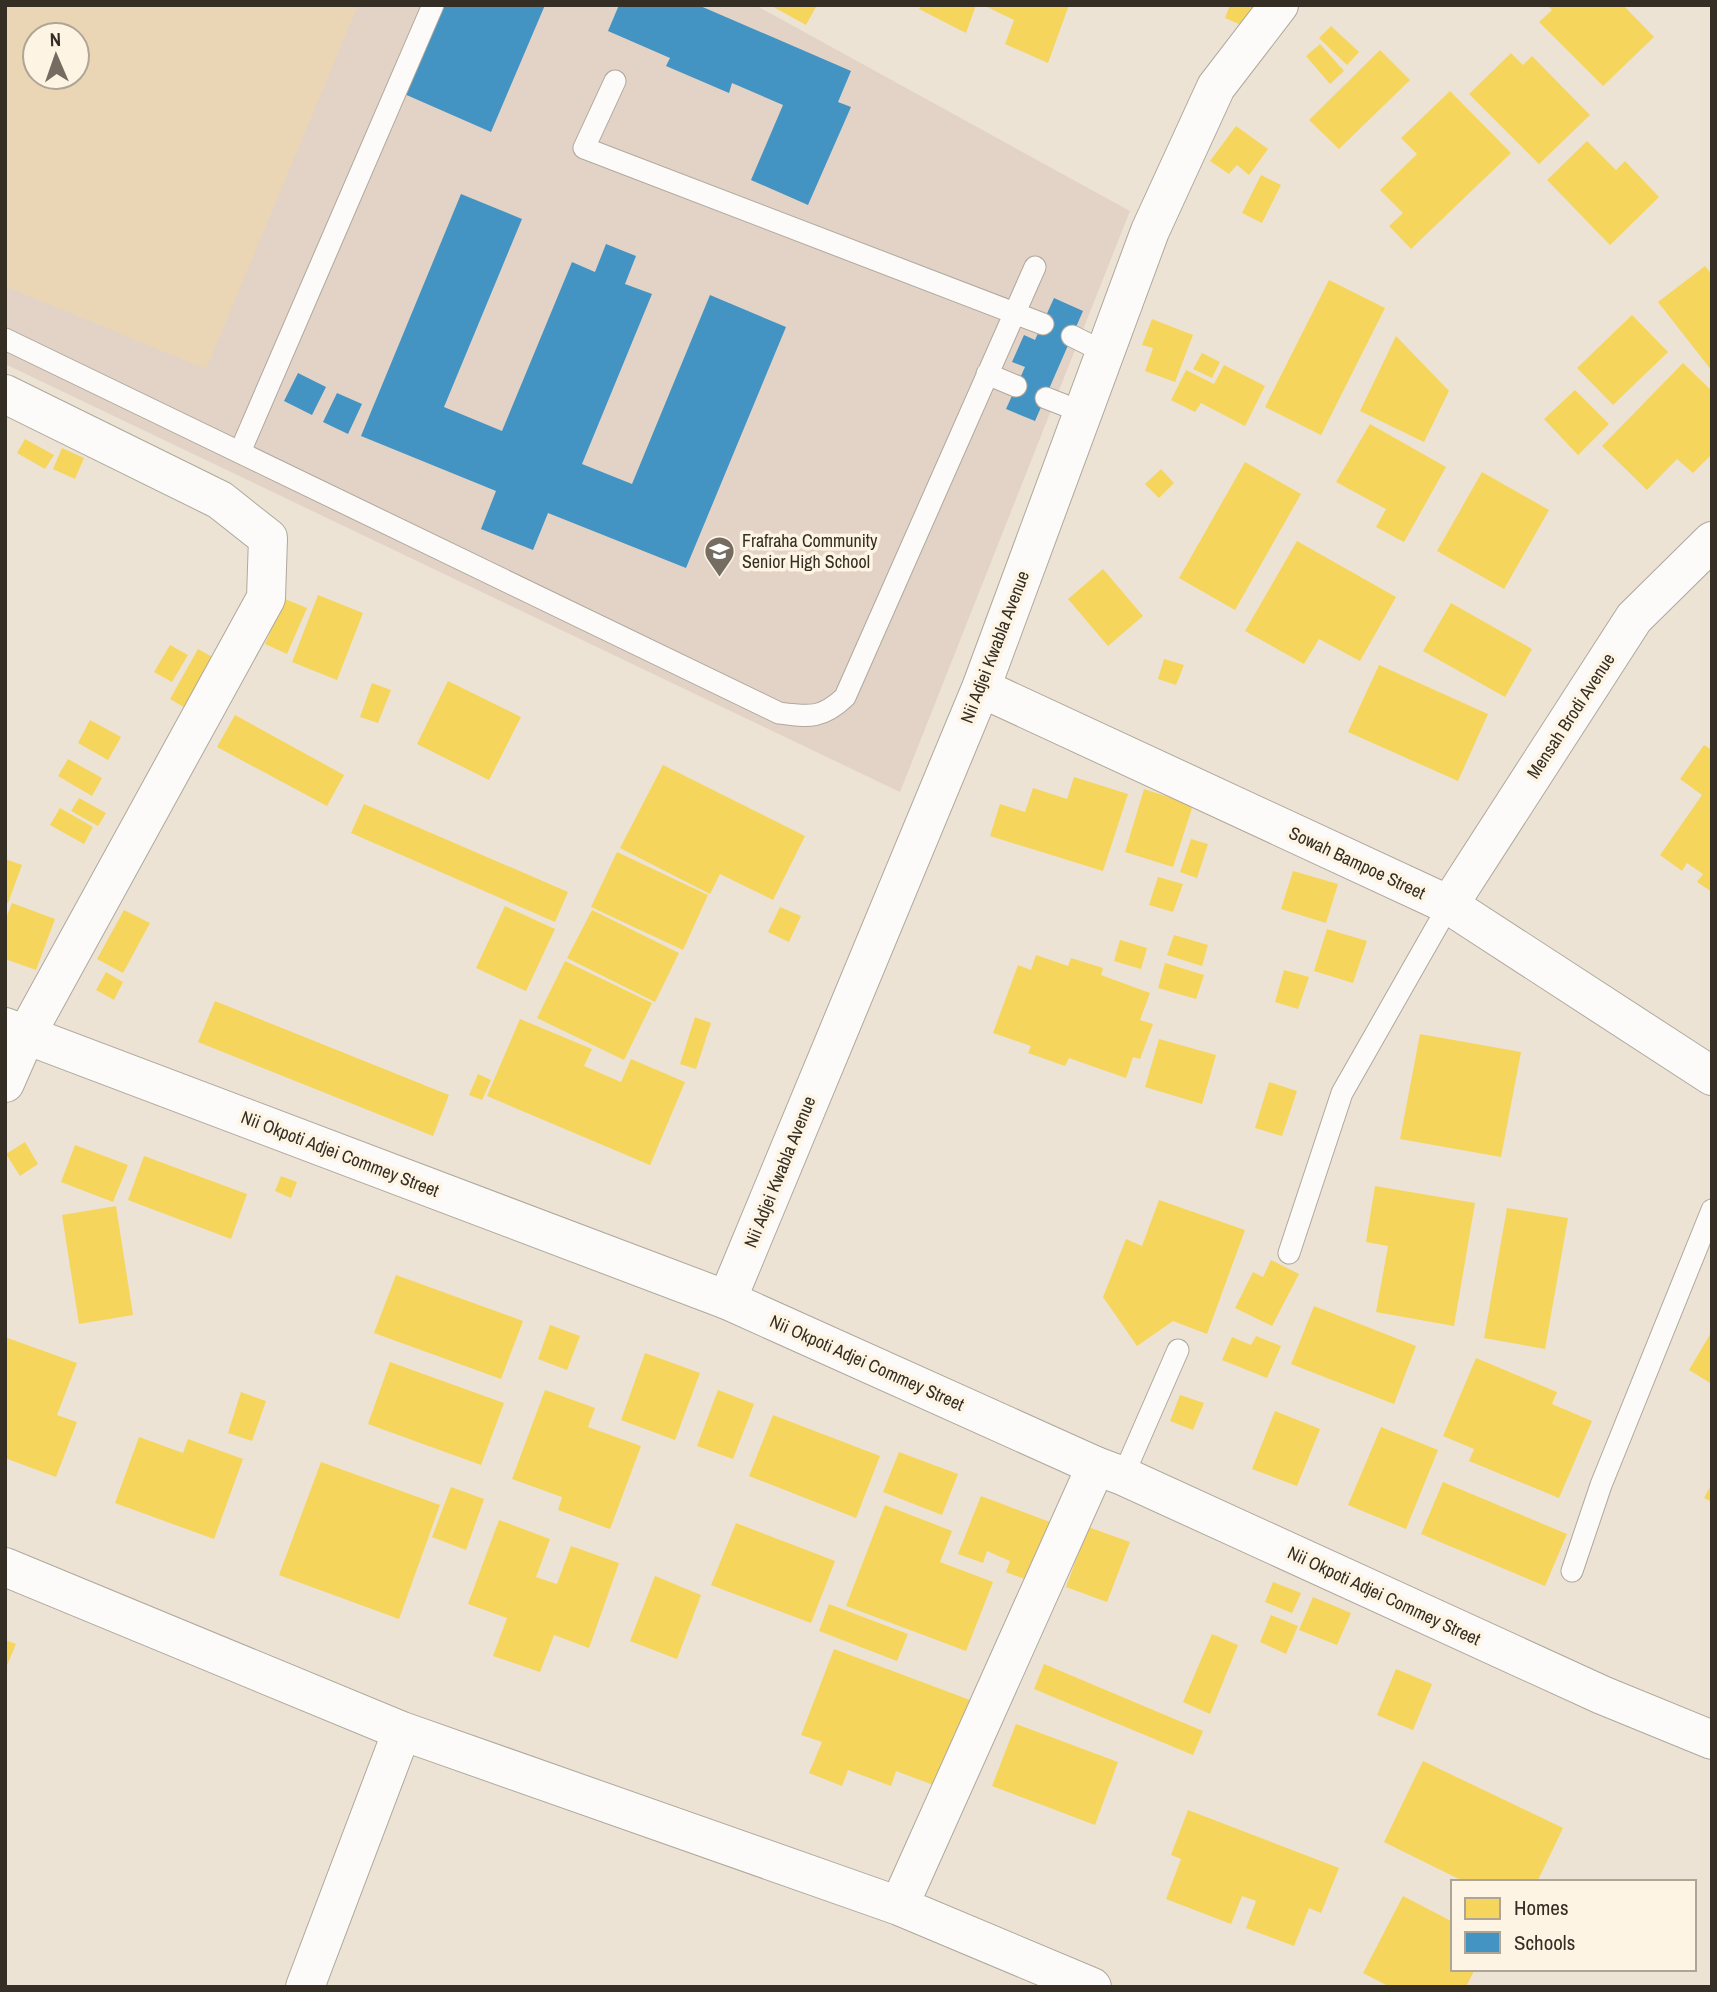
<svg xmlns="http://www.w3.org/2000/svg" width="1717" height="1992" viewBox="0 0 1717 1992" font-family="'Archivo Narrow',sans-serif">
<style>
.education{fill:#e3d3c6;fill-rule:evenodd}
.garden{fill:#ead6b4;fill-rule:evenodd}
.homes{fill:#f6d55c}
.schools{fill:#4393c3}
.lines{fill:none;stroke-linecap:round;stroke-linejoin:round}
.service-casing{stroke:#afa89c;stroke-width:23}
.minor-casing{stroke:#afa89c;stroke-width:40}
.tertiary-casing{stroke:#afa89c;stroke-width:40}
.service{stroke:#fcfbf9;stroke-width:21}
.minor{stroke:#fcfbf9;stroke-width:38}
.tertiary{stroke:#fcfbf9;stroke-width:38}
.labels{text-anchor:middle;stroke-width:7;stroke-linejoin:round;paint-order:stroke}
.poi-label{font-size:18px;fill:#352e24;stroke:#fef4e3;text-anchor:start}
.street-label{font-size:18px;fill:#352e24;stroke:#fef4e3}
</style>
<rect width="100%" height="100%" fill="#ece3d4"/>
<path class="education" d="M5,5H755L1130,211L900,792L5,364ZM35,35H77V77H35Z"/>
<path class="garden" d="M5,5H358L206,369L5,286ZM35,35H77V77H35Z"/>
<path class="homes" d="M770,5H817L806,25Z
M921,5H976L966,33L919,9Z
M983,5H1069L1048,63L1005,44L1014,20Z
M1230,5H1258L1248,28L1225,18Z
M1547,5H1623L1654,37L1603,86L1539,22L1552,10Z
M1331,26L1359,52L1347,65L1319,38Z
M1320,44L1344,71L1330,84L1306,56Z
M1380,50L1410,80L1339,149L1309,120Z
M1511,53L1523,65L1532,56L1590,115L1539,164L1469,94Z
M1450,91L1511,153L1411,249L1389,226L1403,213L1380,190L1417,154L1401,138Z
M1236,126L1268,149L1249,175L1237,165L1229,174L1210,161Z
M1587,141L1616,170L1625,161L1659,197L1610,245L1547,180Z
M1261,175L1281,185L1262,223L1242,213Z
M1705,266L1712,275V371L1658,302Z
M1329,280L1385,308L1321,435L1265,407Z
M1632,315L1668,352L1613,405L1577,368Z
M1152,319L1193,335L1175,382L1145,371L1153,348L1142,345Z
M1396,336L1449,391L1424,442L1360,411Z
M1202,353L1220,362L1212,378L1193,369Z
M1683,363L1712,391V454L1693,473L1677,459L1647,490L1602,446Z
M1224,365L1265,386L1245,426L1201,403L1195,412L1171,400L1186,370L1214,384Z
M1575,390L1609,424L1578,455L1544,419Z
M1370,424L1446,467L1404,542L1376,527L1386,509L1336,482Z
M25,439L54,455L45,469L17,453Z
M62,448L84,458L75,479L53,469Z
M1245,462L1301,494L1235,610L1179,578Z
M1161,469L1174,483L1159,498L1145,484Z
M1482,472L1549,510L1504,589L1437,551Z
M1297,541L1396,597L1360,661L1319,639L1304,664L1245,631Z
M1103,569L1143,616L1108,646L1068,599Z
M318,595L363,613L337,680L292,662Z
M285,599L307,608L287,654L265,644Z
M1451,603L1532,649L1505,697L1423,651Z
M170,645L188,655L172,682L154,672Z
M198,649L223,663L194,713L170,699Z
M1164,659L1184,665L1176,685L1158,679Z
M1379,665L1488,714L1458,781L1348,732Z
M448,681L521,717L489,780L417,744Z
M372,683L391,690L378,723L360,717Z
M235,715L344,775L327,806L217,747Z
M90,720L121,737L108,760L78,743Z
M1704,745L1712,750V892L1697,882L1703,874L1687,863L1682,871L1660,855L1702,795L1680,779Z
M68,759L102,778L92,796L58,776Z
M663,765L805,836L773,900L720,874L710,894L620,848Z
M1074,777L1128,794L1103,871L990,836L1000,804L1025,812L1033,788L1067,799Z
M1144,789L1193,805L1173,867L1125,852Z
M79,798L106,813L98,826L71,811Z
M364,804L568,892L555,922L351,833Z
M60,808L93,827L84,844L50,825Z
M1191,839L1208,844L1197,878L1180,872Z
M617,852L708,895L683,950L591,907Z
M5,859L22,865L8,903L5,902Z
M1293,871L1338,884L1326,923L1281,909Z
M1158,877L1183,884L1173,912L1149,905Z
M12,903L55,919L36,970L5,959V921Z
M505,906L555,929L526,991L476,968Z
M780,907L801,916L789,942L768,932Z
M124,910L150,923L123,973L97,959Z
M592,910L679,953L655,1002L567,958Z
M1327,929L1367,941L1353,983L1314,971Z
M1174,935L1208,945L1202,966L1167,955Z
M1120,940L1147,948L1141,969L1114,961Z
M1036,955L1068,966L1071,958L1103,968L1101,975L1150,993L1140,1020L1153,1024L1140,1059L1133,1057L1126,1078L1069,1058L1065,1066L1028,1053L1031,1046L993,1033L1018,965L1031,970Z
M565,961L652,1003L624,1060L537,1018Z
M1165,963L1204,975L1196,999L1158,988Z
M1284,970L1309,977L1298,1009L1275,1002Z
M106,972L123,982L114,1000L96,990Z
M215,1001L449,1095L433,1136L198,1042Z
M695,1017L711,1023L696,1069L680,1064Z
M520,1019L592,1049L584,1066L621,1082L631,1059L685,1082L650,1165L487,1096Z
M1420,1034L1521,1052L1501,1157L1400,1139Z
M1159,1039L1216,1055L1202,1104L1145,1087Z
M478,1074L491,1080L482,1100L469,1095Z
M1269,1082L1297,1091L1282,1136L1255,1128Z
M25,1142L38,1164L20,1176L6,1154Z
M75,1145L128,1165L113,1202L61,1182Z
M144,1156L247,1194L231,1239L128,1200Z
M281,1176L297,1182L291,1198L275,1191Z
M1375,1186L1475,1203L1454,1326L1376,1312L1388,1246L1366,1242Z
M1159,1200L1245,1230L1207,1334L1173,1321L1137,1346L1103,1297L1126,1239L1142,1246Z
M116,1206L133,1315L79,1324L62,1215Z
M1507,1208L1568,1218L1545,1349L1484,1338Z
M1271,1260L1299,1274L1272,1326L1235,1308L1253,1272L1263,1277Z
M396,1275L523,1321L501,1379L374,1333Z
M1314,1306L1416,1346L1394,1404L1291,1364Z
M550,1325L580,1336L567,1370L538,1359Z
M1712,1331V1384L1689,1370Z
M1256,1336L1281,1346L1267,1378L1222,1360L1232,1337L1251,1345Z
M5,1337L77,1363L57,1415L77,1422L56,1477L5,1458Z
M645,1353L700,1373L675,1440L621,1420Z
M1476,1358L1557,1392L1552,1404L1592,1421L1559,1498L1469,1461L1474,1449L1443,1436Z
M390,1362L504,1403L481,1465L368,1424Z
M545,1390L595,1408L588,1427L641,1446L610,1529L558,1510L562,1497L512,1479Z
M718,1390L754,1404L733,1459L697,1446Z
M241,1392L266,1401L252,1441L228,1433Z
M1180,1395L1204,1403L1193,1430L1170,1421Z
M1275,1411L1320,1429L1297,1486L1252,1469Z
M773,1415L880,1456L856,1518L749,1476Z
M1381,1427L1438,1450L1406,1529L1348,1505Z
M139,1437L183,1453L188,1439L243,1459L214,1539L115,1503Z
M899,1452L958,1474L942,1515L883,1492Z
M321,1462L440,1505L399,1619L279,1575Z
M1443,1482L1567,1534L1545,1586L1421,1534Z
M1712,1483V1502L1704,1498Z
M451,1487L484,1499L466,1550L432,1537Z
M981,1496L1050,1522L1037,1584L1006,1572L1010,1561L987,1551L983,1563L958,1554Z
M885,1505L952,1531L940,1562L993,1582L966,1651L846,1606Z
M499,1520L550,1539L536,1577L557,1584L571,1546L619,1563L589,1648L554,1635L540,1672L493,1656L507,1618L468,1604Z
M736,1523L835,1561L811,1623L711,1585Z
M1088,1527L1130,1542L1107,1602L1066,1587Z
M655,1576L701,1595L677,1659L630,1641Z
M1273,1582L1301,1593L1292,1613L1265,1602Z
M1313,1597L1351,1613L1337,1645L1299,1630Z
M829,1604L908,1634L897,1661L819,1631Z
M1271,1615L1298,1626L1286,1654L1260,1642Z
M1212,1634L1238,1645L1210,1714L1183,1702Z
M5,1640L16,1644L5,1670Z
M834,1649L970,1700L936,1786L896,1771L891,1786L848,1770L842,1786L809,1773L822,1742L801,1735Z
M1044,1664L1203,1731L1193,1755L1034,1689Z
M1396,1669L1432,1684L1413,1730L1377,1715Z
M1016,1724L1118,1762L1095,1825L992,1786Z
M1423,1761L1563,1828L1537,1882H1465L1384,1842Z
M1188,1810L1339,1868L1321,1913L1309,1908L1294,1946L1246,1928L1256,1901L1242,1896L1231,1924L1166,1899L1181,1859L1171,1855Z
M1403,1896L1453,1922V1969H1475L1466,1987H1390L1363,1973Z"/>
<path class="schools" d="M440,5H545L491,132L402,93Z
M619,5H698L851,71L838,102L851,107L808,205L751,180L783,105L732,83L729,93L666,66L670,58L608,31Z
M461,194L522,219L444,407L502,431L572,262L595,272L606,244L636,256L625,284L652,294L582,464L632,484L710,295L786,327L686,568L548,513L533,550L481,529L496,491L361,436Z
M1054,298L1083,311L1035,421L1006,409L1025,367L1012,362L1024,335L1035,340Z
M298,373L326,387L312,415L284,401Z
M337,393L362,404L348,434L323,422Z"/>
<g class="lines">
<defs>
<path id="service" d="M615,81L584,148L1043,324
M1072,336L1106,353
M5,339L779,713C809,717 822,719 845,697L1035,267
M987,374L1016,386
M1046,398L1082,412
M240,452L433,5
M1289,1253L1342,1093L1449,905
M1123,1476L1178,1350
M1572,1571L1601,1485L1712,1210"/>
<path id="minor" d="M5,394L220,500L268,538L266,598L26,1035L5,1083
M981,688L1449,905L1712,1076
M1449,905L1634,618L1712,541
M727,1300L981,688L1150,231L1216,87L1279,5
M5,1567L402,1731L899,1906L1092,1987
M899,1906L1096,1466
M305,1987L402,1731"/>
<path id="tertiary" d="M5,1027L727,1300L1096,1466L1123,1476L1602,1695L1712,1740"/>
</defs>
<use href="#service" class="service-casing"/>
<use href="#minor" class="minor-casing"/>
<use href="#tertiary" class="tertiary-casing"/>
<use href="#service" class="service"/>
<use href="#minor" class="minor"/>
<use href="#tertiary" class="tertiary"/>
</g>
<defs>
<symbol id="school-pin" viewBox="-11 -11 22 30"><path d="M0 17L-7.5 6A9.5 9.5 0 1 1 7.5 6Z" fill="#756d62" stroke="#fef4e3"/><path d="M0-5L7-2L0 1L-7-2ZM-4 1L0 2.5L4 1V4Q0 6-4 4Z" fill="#fff"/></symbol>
</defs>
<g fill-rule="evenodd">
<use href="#school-pin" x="702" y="534" width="35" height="47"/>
</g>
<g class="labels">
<g class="poi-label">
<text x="742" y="547">Frafraha Community<tspan x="742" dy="21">Senior High School</tspan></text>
</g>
<g class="street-label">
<text transform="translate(995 647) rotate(-69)" y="6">Nii Adjei Kwabla Avenue</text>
<text transform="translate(1571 716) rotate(-57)" y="6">Mensah Brodi Avenue</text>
<text transform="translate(1357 863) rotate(25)" y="6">Sowah Bampoe Street</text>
<text transform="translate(340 1154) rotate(21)" y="6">Nii Okpoti Adjei Commey Street</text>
<text transform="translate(780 1172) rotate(-68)" y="6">Nii Adjei Kwabla Avenue</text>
<text transform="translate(867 1363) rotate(24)" y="6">Nii Okpoti Adjei Commey Street</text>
<text transform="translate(1384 1596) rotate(25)" y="6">Nii Okpoti Adjei Commey Street</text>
</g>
</g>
<rect width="1717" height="1992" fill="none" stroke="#352e24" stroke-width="14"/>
<rect x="1451" y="1880" width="245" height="91" fill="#fef4e3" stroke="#aea597" stroke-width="2"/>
<rect x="1465" y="1898" width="35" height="21" fill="#f6d55c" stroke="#aea597" stroke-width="2"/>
<text x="1514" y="1915" font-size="21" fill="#352e24">Homes</text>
<rect x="1465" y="1932" width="35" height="21" fill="#4393c3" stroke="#aea597" stroke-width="2"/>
<text x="1514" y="1950" font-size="21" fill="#352e24">Schools</text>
<g transform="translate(56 56) rotate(358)"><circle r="33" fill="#fef4e3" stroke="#aea597" stroke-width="2"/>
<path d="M0-5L12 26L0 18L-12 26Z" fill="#756d62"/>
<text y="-10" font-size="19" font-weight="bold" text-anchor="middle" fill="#352e24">N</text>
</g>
</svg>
